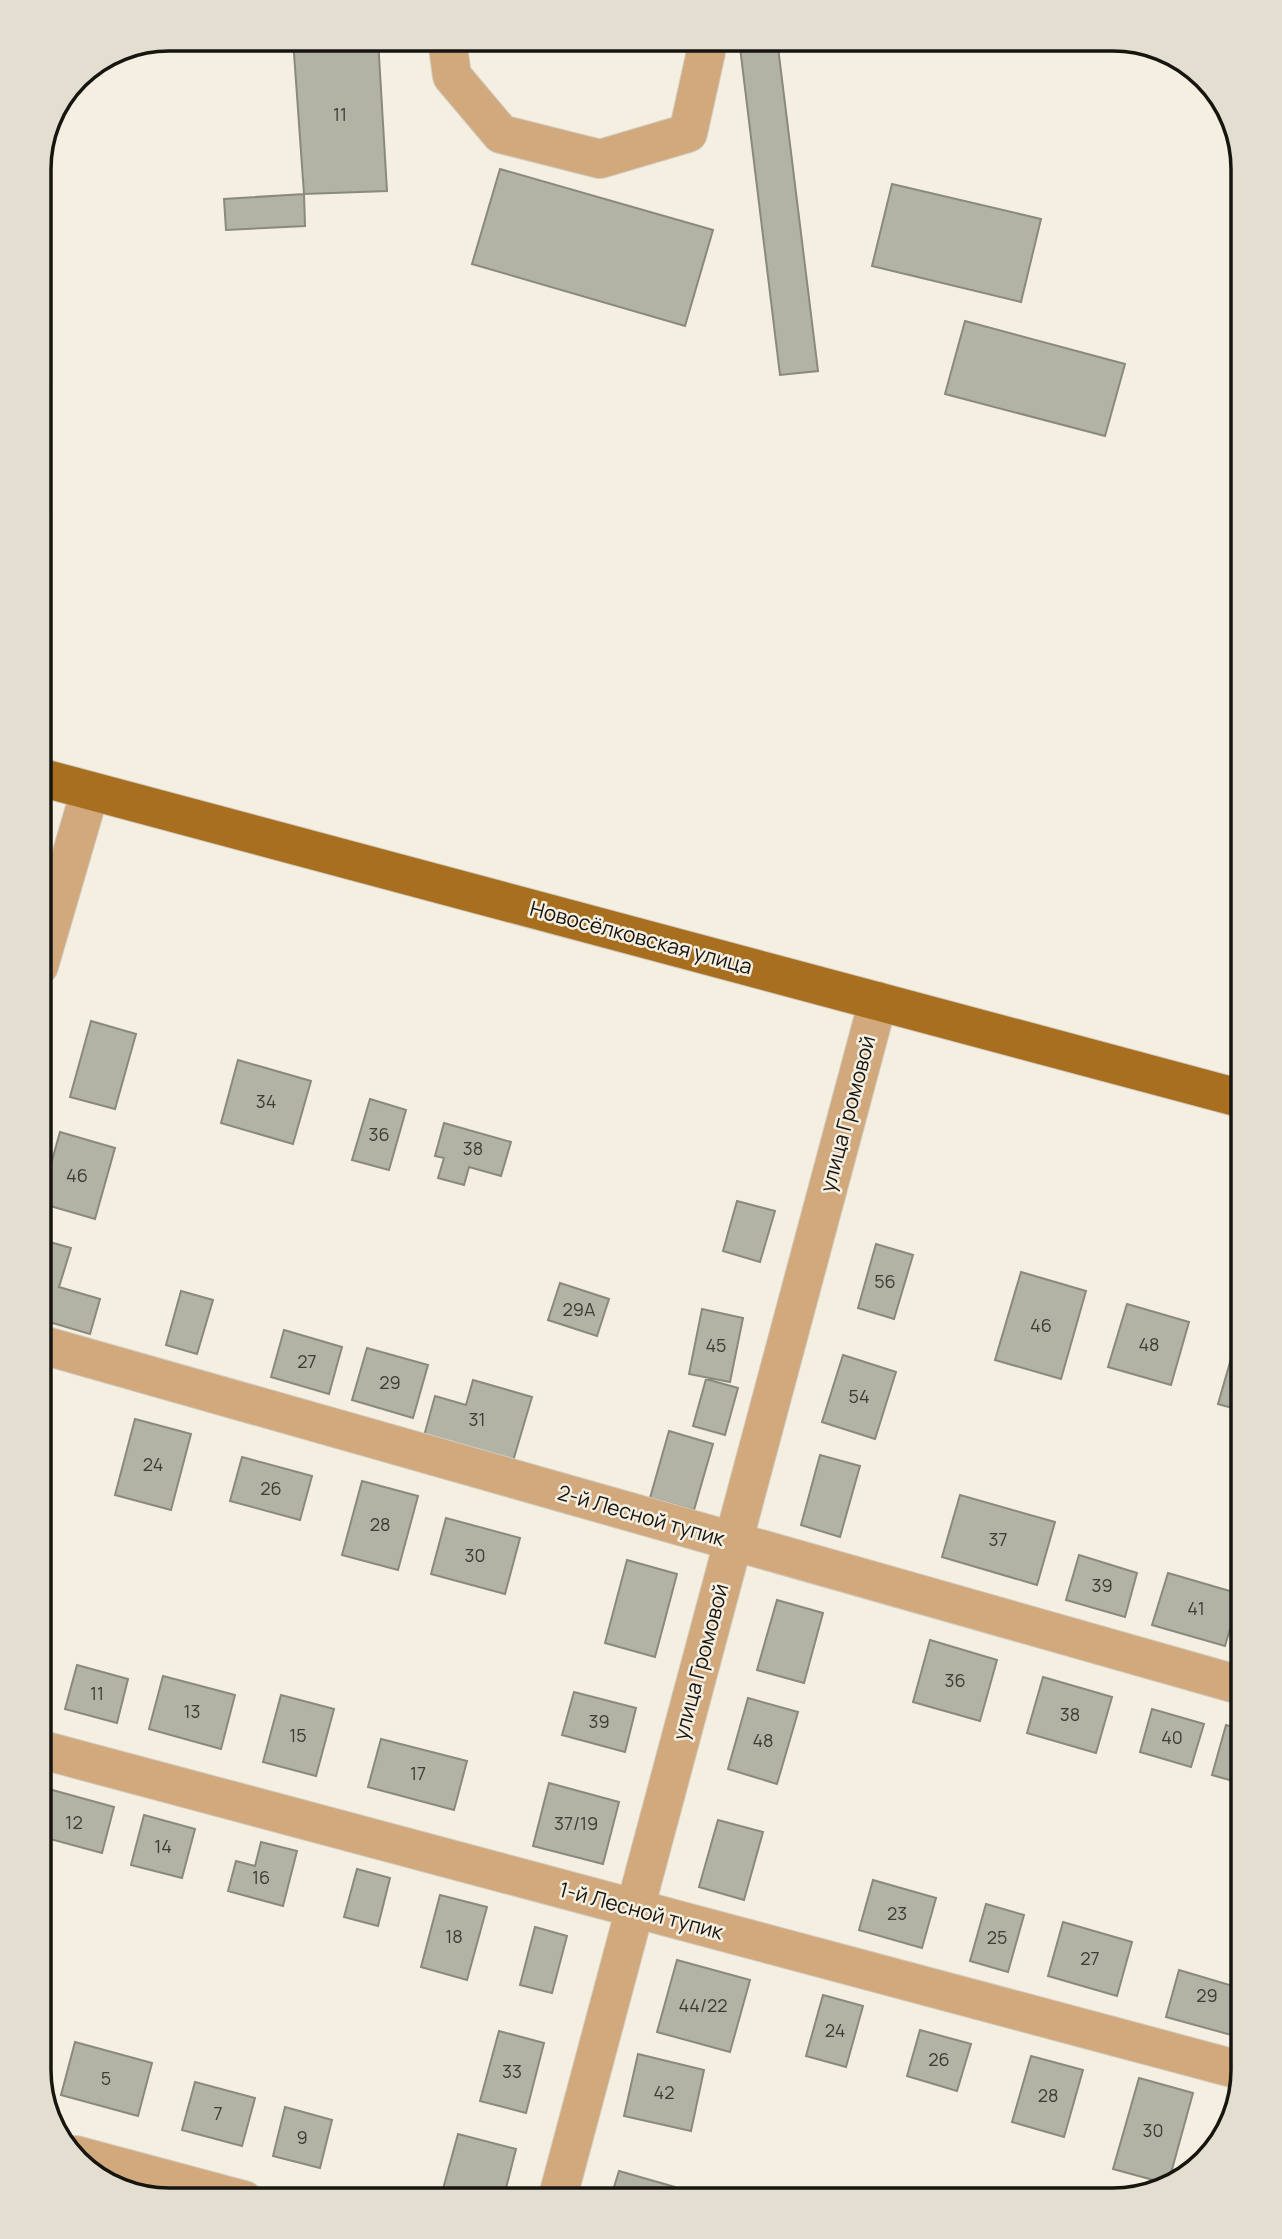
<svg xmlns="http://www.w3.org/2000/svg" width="1282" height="2239" viewBox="0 0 1282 2239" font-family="Manrope,sans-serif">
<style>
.building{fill:#b3b3a5;stroke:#89897c;stroke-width:2}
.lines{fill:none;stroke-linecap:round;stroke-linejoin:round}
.minor-casing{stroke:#d1ccc0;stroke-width:40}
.major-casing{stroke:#d1ccc0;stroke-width:40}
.minor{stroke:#d1a97c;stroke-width:38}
.major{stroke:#a86f20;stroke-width:38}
.labels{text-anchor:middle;stroke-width:5;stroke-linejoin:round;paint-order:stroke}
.number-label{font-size:18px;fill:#3e3c35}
.street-label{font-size:21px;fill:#171510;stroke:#f5efe1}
.rim{fill:none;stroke:#171510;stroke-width:3.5}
</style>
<rect width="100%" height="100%" fill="#f5efe1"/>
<path class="building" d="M293,39H378L387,191L304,194Z
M739,39H777L818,371L780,375Z
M500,169L713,230L685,326L472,264Z
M892,184L1041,219L1021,302L872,266Z
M304,194L305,226L226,230L224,199Z
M965,321L1125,364L1105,436L945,394Z
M91,1021L136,1034L115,1109L70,1097Z
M238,1060L311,1081L293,1144L221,1123Z
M370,1099L406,1110L389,1170L352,1160Z
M444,1123L511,1142L501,1176L469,1167L464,1185L438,1178L444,1158L435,1156Z
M60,1132L115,1148L95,1219L40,1203Z
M737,1201L775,1211L760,1262L723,1251Z
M39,1239L71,1248L59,1287L100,1299L90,1334L39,1319Z
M876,1244L913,1255L894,1319L858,1308Z
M1021,1272L1086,1291L1061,1379L995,1360Z
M560,1283L609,1299L597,1336L548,1320Z
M181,1291L213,1300L197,1354L166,1345Z
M1127,1304L1189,1322L1171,1385L1108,1367Z
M702,1309L743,1318L730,1382L689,1374Z
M284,1330L342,1347L329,1394L271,1377Z
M1237,1338L1243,1339V1411L1218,1404Z
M367,1348L428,1365L413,1418L352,1400Z
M843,1355L896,1372L875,1439L822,1422Z
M706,1379L738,1388L725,1435L693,1426Z
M473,1380L532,1397L513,1461L424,1436L435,1396L466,1405Z
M135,1419L191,1434L171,1510L115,1495Z
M669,1431L713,1444L694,1510L650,1498Z
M820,1455L860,1466L840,1537L801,1525Z
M242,1457L312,1476L300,1520L230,1501Z
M362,1481L418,1496L398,1570L342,1555Z
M960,1495L1055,1522L1037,1585L942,1557Z
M446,1518L520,1538L505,1594L431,1574Z
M1079,1555L1137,1573L1125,1617L1066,1600Z
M627,1560L677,1574L655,1657L605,1643Z
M1168,1573L1240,1594L1225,1646L1152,1625Z
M777,1600L823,1613L804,1683L757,1670Z
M930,1640L997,1660L980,1721L913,1702Z
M77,1665L128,1679L117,1723L65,1709Z
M163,1676L235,1695L221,1749L149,1729Z
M1043,1677L1112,1697L1096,1753L1027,1733Z
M574,1692L636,1708L625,1752L562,1735Z
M281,1695L334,1709L316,1776L263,1762Z
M748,1698L798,1712L777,1784L728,1769Z
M1152,1709L1204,1724L1191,1767L1140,1752Z
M1226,1725L1243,1730V1784L1212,1775Z
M381,1739L467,1761L454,1810L368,1787Z
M549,1783L619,1802L603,1864L533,1846Z
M45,1788L114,1807L102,1853L39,1836V1811Z
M144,1815L195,1829L182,1878L131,1865Z
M718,1820L763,1832L744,1900L699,1887Z
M261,1842L297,1851L283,1906L228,1891L236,1861L255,1866Z
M357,1869L390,1878L378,1926L344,1917Z
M873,1880L936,1898L922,1948L859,1930Z
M440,1895L487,1907L467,1980L421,1967Z
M986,1904L1024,1915L1008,1972L970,1961Z
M1063,1922L1132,1942L1117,1996L1048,1976Z
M535,1927L567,1936L552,1993L520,1985Z
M677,1960L750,1980L730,2052L657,2032Z
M1179,1970L1243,1989V2004L1235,2036L1166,2017Z
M823,1995L863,2006L846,2067L806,2056Z
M920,2030L971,2044L957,2091L907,2076Z
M499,2031L544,2043L526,2113L480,2101Z
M75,2042L152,2063L138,2116L61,2095Z
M638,2054L704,2070L691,2131L624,2116Z
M1031,2056L1083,2070L1064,2137L1012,2122Z
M1139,2078L1193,2093L1168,2184L1113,2169Z
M195,2082L255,2098L242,2146L182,2130Z
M285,2107L332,2120L320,2168L273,2156Z
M458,2134L516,2149L503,2200H440Z
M619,2171L675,2187L671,2200H610Z"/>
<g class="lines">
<defs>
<path id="minor" d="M447,39L452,76L501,134L600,159L688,133L706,52L705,39
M39,966L90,791
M39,1344L1243,1686
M39,1749L1243,2071
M76,2155L244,2200
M557,2200L878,1001"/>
<path id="major" d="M39,777L1243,1099"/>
</defs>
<use href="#minor" class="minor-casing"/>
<use href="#major" class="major-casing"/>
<use href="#minor" class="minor"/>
<use href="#major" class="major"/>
</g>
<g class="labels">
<g class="number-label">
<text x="340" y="121">11</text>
<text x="266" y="1108">34</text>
<text x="379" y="1141">36</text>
<text x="473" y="1155">38</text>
<text x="77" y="1182">46</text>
<text x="885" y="1288">56</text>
<text x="579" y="1316">29А</text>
<text x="1041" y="1332">46</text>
<text x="1149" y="1351">48</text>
<text x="716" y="1352">45</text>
<text x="307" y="1368">27</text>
<text x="390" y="1389">29</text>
<text x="859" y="1403">54</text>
<text x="477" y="1426">31</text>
<text x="153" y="1471">24</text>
<text x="271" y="1495">26</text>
<text x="380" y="1531">28</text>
<text x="998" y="1546">37</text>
<text x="475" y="1562">30</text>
<text x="1102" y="1592">39</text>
<text x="1196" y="1615">41</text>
<text x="955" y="1687">36</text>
<text x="97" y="1700">11</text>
<text x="192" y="1718">13</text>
<text x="1070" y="1721">38</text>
<text x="599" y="1728">39</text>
<text x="298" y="1742">15</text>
<text x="1172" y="1744">40</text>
<text x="763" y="1747">48</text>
<text x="418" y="1780">17</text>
<text x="74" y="1829">12</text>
<text x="576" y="1830">37/19</text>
<text x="163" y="1853">14</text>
<text x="261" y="1884">16</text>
<text x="897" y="1920">23</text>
<text x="454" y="1943">18</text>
<text x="997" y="1944">25</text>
<text x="1090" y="1965">27</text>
<text x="1207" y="2002">29</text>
<text x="703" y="2012">44/22</text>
<text x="835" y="2037">24</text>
<text x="939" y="2066">26</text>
<text x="512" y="2078">33</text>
<text x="106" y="2085">5</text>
<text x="664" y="2099">42</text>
<text x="1048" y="2102">28</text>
<text x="218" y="2120">7</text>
<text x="1153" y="2137">30</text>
<text x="302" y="2144">9</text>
</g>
<g class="street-label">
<text transform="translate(641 938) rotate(15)" y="7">Новосёлковская улица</text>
<text transform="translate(848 1114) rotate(-75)" y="7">улица Громовой</text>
<text transform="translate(641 1516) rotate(16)" y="7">2-й Лесной тупик</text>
<text transform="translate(701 1662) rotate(-75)" y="7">улица Громовой</text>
<text transform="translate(641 1911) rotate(15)" y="7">1-й Лесной тупик</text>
</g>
</g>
<path d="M0 0H1282V2239H0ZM169 51H1113A118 118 0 0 1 1231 169V2070A118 118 0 0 1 1113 2188H169A118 118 0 0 1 51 2070V169A118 118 0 0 1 169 51Z" fill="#e3ded0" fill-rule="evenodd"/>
<path class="rim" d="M169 51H1113A118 118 0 0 1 1231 169V2070A118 118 0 0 1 1113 2188H169A118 118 0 0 1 51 2070V169A118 118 0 0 1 169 51Z"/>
</svg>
